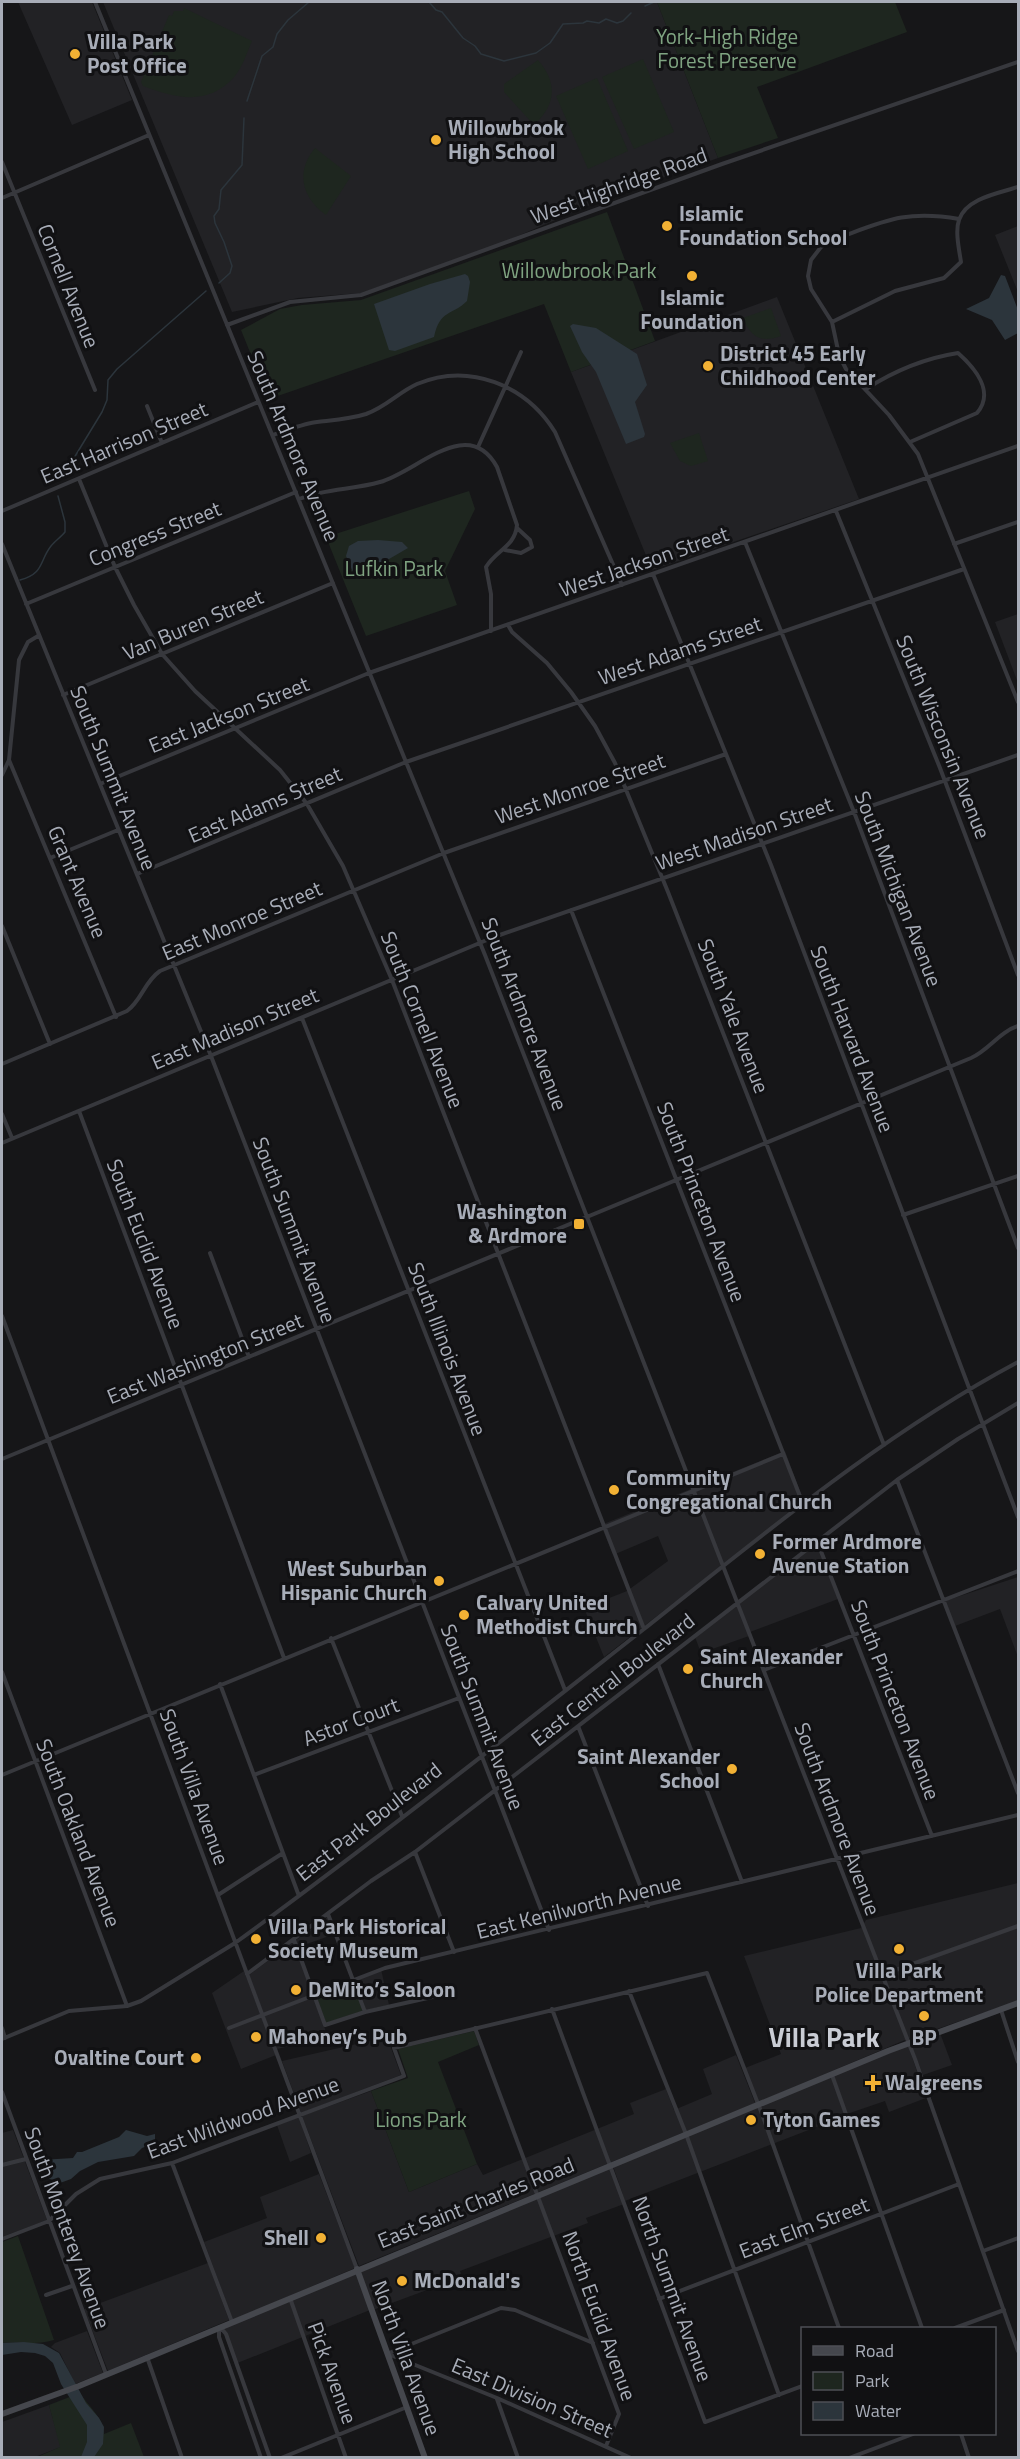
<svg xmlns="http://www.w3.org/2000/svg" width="1020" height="2459" viewBox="0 0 1020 2459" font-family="'Titillium Web',sans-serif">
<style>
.built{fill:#222225}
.green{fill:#1e261f}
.water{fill:#2c353c}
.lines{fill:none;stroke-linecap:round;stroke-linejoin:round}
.stream{stroke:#2c353c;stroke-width:1.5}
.street{stroke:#37383d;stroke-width:4}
.secondary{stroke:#45474d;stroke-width:6}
.poi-dot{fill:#f2b134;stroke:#111113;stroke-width:2}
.labels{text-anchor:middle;stroke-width:6;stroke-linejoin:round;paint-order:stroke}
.park-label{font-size:21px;fill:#7fa381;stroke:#111113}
.poi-label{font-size:21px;font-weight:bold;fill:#a8adb8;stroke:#111113;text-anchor:start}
.street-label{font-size:21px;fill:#a8adb8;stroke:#111113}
.district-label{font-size:27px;font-weight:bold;fill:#c9ccd4;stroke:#111113}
</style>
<rect width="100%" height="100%" fill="#161618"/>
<path class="built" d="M18,2H92L132,100L72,125Z
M103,2H657L718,158L609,197L499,244L361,293L298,298L232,312Z
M1018,226V292L995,235Z
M777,297L859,499L652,570L571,372Z
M1018,614V683L995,622Z
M785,1451L804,1502L604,1657L584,1608L627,1591L668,1561L658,1536L613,1555L601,1525Z
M817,1543L838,1599L750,1632L739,1603Z
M1018,1577V1657L1000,1609L955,1626L945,1601Z
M737,1604L749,1636L701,1653L695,1637Z
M1018,1883V2001L905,2040L759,2102L745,2068L781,2054L744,1956L861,1928L866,1920Z
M328,1916L335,1934L298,1947L295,1941Z
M293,1942L328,2037L277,2049L249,1975Z
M381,1969L389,2005L366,2010L355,1979Z
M244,1971L276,2055L241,2069L212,1993Z
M940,2033L952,2065L923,2075L911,2044Z
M387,2037L401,2075L301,2113L282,2061Z
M908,2045L926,2098L889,2112L885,2101L847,2114L834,2075Z
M736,2055L755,2103L359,2266L302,2116L371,2091L409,2192L477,2164L483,2175L634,2114L630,2103L666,2089L674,2110L712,2094L703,2069Z
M831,2076L845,2116L625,2201L613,2166Z
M299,2117L311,2153L290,2162L277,2125Z
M13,2130L47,2220L2,2237V2133Z
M611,2167L624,2204L586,2218L588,2223L460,2271L462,2277L373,2310L359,2271Z
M319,2174L355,2268L233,2320L204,2242L267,2218L260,2197Z
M208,2263L229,2320L108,2371L84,2309Z
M356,2272L370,2310L235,2364L222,2328Z
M87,2331L103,2373L75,2384L60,2353L51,2347L55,2343Z
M49,2405L61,2447L35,2457H2V2422Z"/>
<path class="green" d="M657,2H895L907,32L757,87L778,138L718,158Z
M184,8L252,41C247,52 243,66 235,76C208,107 176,98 143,86L141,82L169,15L172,16L174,11H183Z
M643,59L674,132L634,149L602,77Z
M538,60C558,83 556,105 534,125L504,92V84Z
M597,78L628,151L588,169L556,96Z
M315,148L351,176L326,215C302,198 295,172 315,148Z
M607,212L655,341L571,372L544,304L269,399L241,330L280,309L302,305L361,300Z
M771,308L781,336C762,343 751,338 743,318Z
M699,433L708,461L691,466L680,461L670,443Z
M469,491L475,509L445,571L457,605L366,636L326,537Z
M352,1981L363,2011L326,2023L316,1995Z
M474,2031L479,2045L438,2062L477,2164L409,2192L371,2091L408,2078L398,2049Z
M18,2236L54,2340C38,2345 19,2342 2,2343V2242Z
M80,2393C88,2406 104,2418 104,2434L131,2423L144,2457L35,2458L60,2447L49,2405Z"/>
<path class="water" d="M465,274L468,276L470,282L467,301C452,316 440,309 434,337L395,351L389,350L374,304L430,284Z
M1001,275L1005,276L1018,310V333L1005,340L992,320L966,309L989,298Z
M573,324L596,328L637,354L647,385L635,402L645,434L644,437L626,444L596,372L582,352L570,326Z
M378,540L402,542L408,548L377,566L353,572L346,556L349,546L358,541Z
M126,2130L147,2136L155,2134V2143L142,2148L134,2156L98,2162L80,2171L71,2179L60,2183L45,2177L40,2164L41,2160L73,2158L77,2152H82L119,2137Z
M24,2342L43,2344L59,2353L86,2403L99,2418L104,2427L103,2444L94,2457H81L87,2442V2425L61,2384L53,2363L45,2356L35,2353L21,2352L2,2355V2343Z"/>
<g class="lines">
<path class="stream" d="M429,2L436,10L442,12L463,38L475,46L481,54L504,61L536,53L550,43L563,24L583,23L587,21L599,23L606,19L617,23L623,21L631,13
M645,6L654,2
M247,101L262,56L273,47L277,34L288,20L309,2
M219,283L230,273L232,266L224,242L215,223L214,216L219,209L221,190L242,165L244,118
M63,476L102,412L107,400L108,380L117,369L206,291
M20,580C45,573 39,561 51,546C55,541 61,537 65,532V522L58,496"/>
<path class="street" d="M95,2L485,955L915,2059L1018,2351
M2,162L95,390
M2,198L149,135
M959,219C902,209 881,223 830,241L821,247L811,260L808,276L811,289L832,322L839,355L846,369L889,415L918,454L1018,702
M832,322L895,291L944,278L961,262C959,249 955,231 959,220C966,198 1000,193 1018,187
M227,325L290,302L361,295L722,164L1018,62
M866,389C894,371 926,358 958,353C975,368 995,392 977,413L910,442
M147,406L162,443
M273,435C287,430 302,424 317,422C334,420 350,419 366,414C386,407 399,392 417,384C469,362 526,385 555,432L622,585
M478,447L521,352
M79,479L115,567L134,605L162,654L195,691L280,770L307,804L343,866L392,980L644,1629
M299,499C326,488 353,490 380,482C417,472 468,414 497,467L517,525C515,547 496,550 486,567L491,594V631
M2,511L258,402
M836,511L940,768L1018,975
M745,542L854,812L1018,1248
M2,544L211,1056L549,1930
M954,544L1018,522
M505,550L521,553L532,547L530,540L517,528
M653,574L771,865L1018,1517
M26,604L296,492
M508,625L512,632L547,663L571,692L595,726L615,763L668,892L884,1445
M63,695L333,583
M9,760L116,1017
M2,775L9,760L19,660L28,642L38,636
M100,784L369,673L1018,446
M50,858L118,830
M137,874L406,762L964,569
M571,910L803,1504
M2,926L50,1044
M302,1018L565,1690
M2,1064L127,1011C142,1000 144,982 160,971L444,853L726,754
M79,1111L284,1658
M2,1114L12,1138
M2,1143L494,937L1018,755
M903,1215L1018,1176
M210,1253L249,1357
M2,1316L357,2269
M2,1459L971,1058C989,1050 999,1032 1018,1026
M897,1480L1018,1793
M817,1541L932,1836
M331,1638L402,1816
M658,1664L742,1882
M764,1670L1018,1571
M2,1672L127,2006
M220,1684L299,1896
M578,1726L648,1906
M2,1775L783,1454
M254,1775L459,1698
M415,1852L454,1952
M218,1895L283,1853
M328,1914L365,2012
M294,1940L325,2025L365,2012L450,1993
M247,1974L371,1881L415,1852L897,1480L958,1439L1018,1403
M882,1975L1018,1926
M629,1991L686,2134L779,2395
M552,2009L705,2422L802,2386
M1001,2010L1018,2062
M2,2028L5,2038
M229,2028L385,1968L1018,1815
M475,2028L619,2414L606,2446
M2,2039L69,2011L127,2006L141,2001L235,1943C374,1842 509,1735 644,1629C764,1534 883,1434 1018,1362
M832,2075L922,2328
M2,2092L106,2374
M172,2163L232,2322
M2,2165L26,2159
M2,2239L49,2221L76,2194L100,2179L172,2163L404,2076L394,2048L707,1973L762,2114L839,2328
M983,2251L1018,2238
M46,2295L72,2286
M290,2298L346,2458
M659,2299L959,2184
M220,2327L226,2334L270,2458
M219,2328V2337L261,2458
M955,2328L1004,2310
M389,2353L501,2308L515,2310L593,2343
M388,2354L497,2398L631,2458
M147,2357L182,2458
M497,2399L518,2458
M961,2434L969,2458
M281,2458L407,2407
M849,2458L913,2434"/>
<path class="secondary" d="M357,2269L425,2458
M2,2414L79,2386L888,2051L1018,2003"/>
</g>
<g class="poi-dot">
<circle cx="75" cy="54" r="6"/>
<circle cx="436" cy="140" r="6"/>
<circle cx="667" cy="226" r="6"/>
<circle cx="692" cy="276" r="6"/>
<circle cx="708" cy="366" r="6"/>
<rect x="573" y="1218" width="12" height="12" rx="3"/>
<circle cx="614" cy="1490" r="6"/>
<circle cx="760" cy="1554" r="6"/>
<circle cx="439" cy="1581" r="6"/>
<circle cx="464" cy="1615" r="6"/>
<circle cx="688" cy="1669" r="6"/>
<circle cx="732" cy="1769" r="6"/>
<circle cx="256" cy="1939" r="6"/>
<circle cx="899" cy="1949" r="6"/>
<circle cx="296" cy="1990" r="6"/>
<circle cx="924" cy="2016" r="6"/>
<circle cx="256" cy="2037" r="6"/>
<circle cx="196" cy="2058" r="6"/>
<path d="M870 2074h6v6h6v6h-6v6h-6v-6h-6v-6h6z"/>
<circle cx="751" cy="2120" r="6"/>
<circle cx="321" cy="2238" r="6"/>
<circle cx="402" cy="2281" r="6"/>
</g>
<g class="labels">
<g class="park-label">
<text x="727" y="44">York-High Ridge<tspan x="727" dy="24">Forest Preserve</tspan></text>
<text x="579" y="278">Willowbrook Park</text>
<text x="394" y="576">Lufkin Park</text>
<text x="421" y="2127">Lions Park</text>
</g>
<g class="poi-label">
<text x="87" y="49">Villa Park<tspan x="87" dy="24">Post Office</tspan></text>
<text x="448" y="135">Willowbrook<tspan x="448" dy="24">High School</tspan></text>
<text x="679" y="221">Islamic<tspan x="679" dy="24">Foundation School</tspan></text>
<text x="692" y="305" text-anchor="middle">Islamic<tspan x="692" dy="24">Foundation</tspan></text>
<text x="720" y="361">District 45 Early<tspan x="720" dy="24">Childhood Center</tspan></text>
<text x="567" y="1219" text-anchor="end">Washington<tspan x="567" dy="24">&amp; Ardmore</tspan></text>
<text x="626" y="1485">Community<tspan x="626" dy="24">Congregational Church</tspan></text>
<text x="772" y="1549">Former Ardmore<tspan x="772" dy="24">Avenue Station</tspan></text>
<text x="427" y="1576" text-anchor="end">West Suburban<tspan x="427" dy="24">Hispanic Church</tspan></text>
<text x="476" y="1610">Calvary United<tspan x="476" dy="24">Methodist Church</tspan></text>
<text x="700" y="1664">Saint Alexander<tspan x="700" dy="24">Church</tspan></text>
<text x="720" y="1764" text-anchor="end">Saint Alexander<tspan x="720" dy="24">School</tspan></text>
<text x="268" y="1934">Villa Park Historical<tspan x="268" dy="24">Society Museum</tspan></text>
<text x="899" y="1978" text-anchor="middle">Villa Park<tspan x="899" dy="24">Police Department</tspan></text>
<text x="308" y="1997">DeMito’s Saloon</text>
<text x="268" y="2044">Mahoney’s Pub</text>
<text x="924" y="2045" text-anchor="middle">BP</text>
<text x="184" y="2065" text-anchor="end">Ovaltine Court</text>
<text x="885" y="2090">Walgreens</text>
<text x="763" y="2127">Tyton Games</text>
<text x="309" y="2245" text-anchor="end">Shell</text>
<text x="414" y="2288">McDonald's</text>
</g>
<g class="street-label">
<text transform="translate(619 186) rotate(-20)" y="7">West Highridge Road</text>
<text transform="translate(68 286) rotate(68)" y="7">Cornell Avenue</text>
<text transform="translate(124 443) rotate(-23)" y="7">East Harrison Street</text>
<text transform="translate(293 446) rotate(67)" y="7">South Ardmore Avenue</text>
<text transform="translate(155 534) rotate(-22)" y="7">Congress Street</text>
<text transform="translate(644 562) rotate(-19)" y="7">West Jackson Street</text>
<text transform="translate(193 625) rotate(-23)" y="7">Van Buren Street</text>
<text transform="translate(680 651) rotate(-19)" y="7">West Adams Street</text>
<text transform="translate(229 715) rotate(-22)" y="7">East Jackson Street</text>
<text transform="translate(943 737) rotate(68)" y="7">South Wisconsin Avenue</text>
<text transform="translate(113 778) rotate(68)" y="7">South Summit Avenue</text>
<text transform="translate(580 789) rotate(-19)" y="7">West Monroe Street</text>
<text transform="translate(265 805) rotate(-23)" y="7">East Adams Street</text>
<text transform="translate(744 834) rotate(-19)" y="7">West Madison Street</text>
<text transform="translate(77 882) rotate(67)" y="7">Grant Avenue</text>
<text transform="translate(898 889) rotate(69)" y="7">South Michigan Avenue</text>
<text transform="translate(242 921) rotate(-23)" y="7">East Monroe Street</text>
<text transform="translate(524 1014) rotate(69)" y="7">South Ardmore Avenue</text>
<text transform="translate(733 1016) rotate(69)" y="7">South Yale Avenue</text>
<text transform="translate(422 1020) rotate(68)" y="7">South Cornell Avenue</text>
<text transform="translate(235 1029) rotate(-23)" y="7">East Madison Street</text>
<text transform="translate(852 1039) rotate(69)" y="7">South Harvard Avenue</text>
<text transform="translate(701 1202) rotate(69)" y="7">South Princeton Avenue</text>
<text transform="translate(294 1230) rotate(69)" y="7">South Summit Avenue</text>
<text transform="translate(145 1244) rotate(69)" y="7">South Euclid Avenue</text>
<text transform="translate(447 1349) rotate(69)" y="7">South Illinois Avenue</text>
<text transform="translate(205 1359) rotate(-22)" y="7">East Washington Street</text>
<text transform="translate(613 1680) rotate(-38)" y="7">East Central Boulevard</text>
<text transform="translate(895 1700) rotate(69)" y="7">South Princeton Avenue</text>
<text transform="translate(482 1717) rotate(69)" y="7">South Summit Avenue</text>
<text transform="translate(351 1722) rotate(-21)" y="7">Astor Court</text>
<text transform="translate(194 1787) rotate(70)" y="7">South Villa Avenue</text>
<text transform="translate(837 1819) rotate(69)" y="7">South Ardmore Avenue</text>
<text transform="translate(369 1822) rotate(-38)" y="7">East Park Boulevard</text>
<text transform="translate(78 1833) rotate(69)" y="7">South Oakland Avenue</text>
<text transform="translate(579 1907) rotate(-14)" y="7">East Kenilworth Avenue</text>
<text transform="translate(243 2118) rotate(-20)" y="7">East Wildwood Avenue</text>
<text transform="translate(476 2203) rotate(-22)" y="7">East Saint Charles Road</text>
<text transform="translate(67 2228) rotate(70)" y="7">South Monterey Avenue</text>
<text transform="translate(804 2228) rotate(-21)" y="7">East Elm Street</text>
<text transform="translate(672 2289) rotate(70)" y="7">North Summit Avenue</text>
<text transform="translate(599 2316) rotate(70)" y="7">North Euclid Avenue</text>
<text transform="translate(406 2358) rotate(70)" y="7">North Villa Avenue</text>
<text transform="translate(332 2373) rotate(70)" y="7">Pick Avenue</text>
<text transform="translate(532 2398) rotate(23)" y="7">East Division Street</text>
</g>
<g class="district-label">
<text x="824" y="2047">Villa Park</text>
</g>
</g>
<rect width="1020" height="2459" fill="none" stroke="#a8adb8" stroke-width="6"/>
<rect x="801" y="2327" width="195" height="108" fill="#111113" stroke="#4d4f55" stroke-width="1.5"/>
<rect x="813" y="2346" width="30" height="9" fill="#45474d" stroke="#4d4f55" stroke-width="1.5"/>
<text x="855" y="2357" font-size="18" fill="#a8adb8">Road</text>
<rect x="813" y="2372" width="30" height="18" fill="#1e261f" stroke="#4d4f55" stroke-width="1.5"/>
<text x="855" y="2387" font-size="18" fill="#a8adb8">Park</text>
<rect x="813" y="2402" width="30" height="18" fill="#2c353c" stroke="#4d4f55" stroke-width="1.5"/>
<text x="855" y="2417" font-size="18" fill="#a8adb8">Water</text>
</svg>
